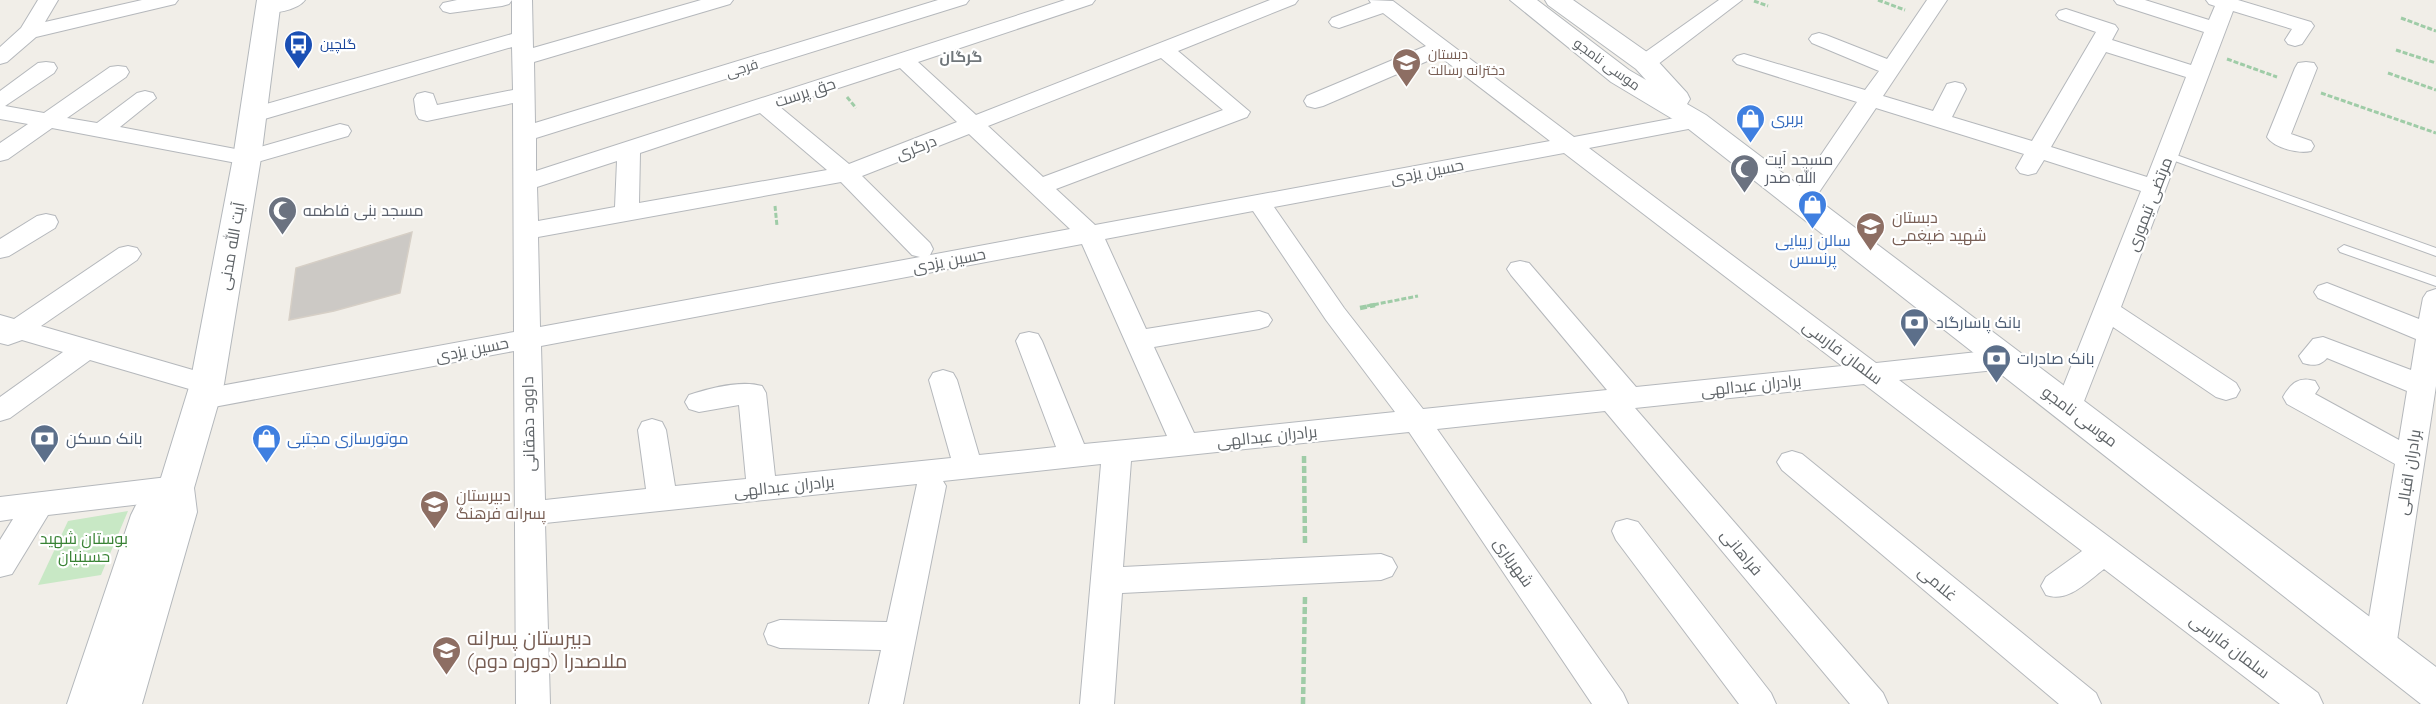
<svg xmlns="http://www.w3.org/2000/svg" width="2436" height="704" viewBox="0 0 2436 704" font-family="Quicksand,Cairo,sans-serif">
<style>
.green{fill:#c8e8c5}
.building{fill:#ccc9c5;stroke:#d6cfc6;stroke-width:1.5}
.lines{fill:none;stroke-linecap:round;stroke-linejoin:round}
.service-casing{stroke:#b5b8bc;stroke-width:2}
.minor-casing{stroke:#b5b8bc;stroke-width:2}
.secondary-casing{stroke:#b4b8bc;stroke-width:2}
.path-far1{stroke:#9fcca7;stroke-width:3;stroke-dasharray:5 2;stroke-linecap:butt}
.path{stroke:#9fcca7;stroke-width:4.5;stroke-dasharray:7 3;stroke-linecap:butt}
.service{fill:#fff;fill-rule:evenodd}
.minor{fill:#fff;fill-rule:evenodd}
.secondary{fill:#fff;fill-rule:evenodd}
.labels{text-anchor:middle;stroke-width:4.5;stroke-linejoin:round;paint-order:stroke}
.far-transit-label{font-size:14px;fill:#164399;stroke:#fff;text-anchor:start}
.far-education-label{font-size:14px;fill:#785e54;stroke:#fff;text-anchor:start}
.far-street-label{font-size:14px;fill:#5f6468;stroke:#fff}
.far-neighbourhood-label{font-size:15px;font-weight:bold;fill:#70767a;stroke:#fff}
.street-label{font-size:16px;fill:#5f6468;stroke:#fff}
.shop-label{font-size:16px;fill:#366cbe;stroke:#fff;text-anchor:start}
.worship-label{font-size:16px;fill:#5b616d;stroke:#fff;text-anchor:start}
.education-label{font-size:16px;fill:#785e54;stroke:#fff;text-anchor:start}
.service-label{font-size:16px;fill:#4e5e75;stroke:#fff;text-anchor:start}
.park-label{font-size:16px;fill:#388234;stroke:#fff}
.near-education-label{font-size:20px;fill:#785e54;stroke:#fff;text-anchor:start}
</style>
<rect width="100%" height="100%" fill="#f1eee8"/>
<path class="green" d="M128,511L101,575L38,585L68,521Z"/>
<path class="building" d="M412,232L400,293L334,311L289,320L296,268Z"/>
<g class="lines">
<defs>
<path id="service" d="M2168,152L2436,248V256L2164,157L2162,155L2164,153Z
M2344,245L2436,277V286L2340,252L2338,249Z"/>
<path id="minor" d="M38,0H58L45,22L142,0H178L175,4L36,37L7,62L0,64V47L21,28Z
M273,0H305C298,10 272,15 261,12L258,8L261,4Z
M457,0H532L533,48L701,0H733L730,4L534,62L535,123L938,0H969L966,4L536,138V171L1065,0H1095L1092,4L918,62L976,115L1270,0H1298L1295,4L1178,51L1250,112L1247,117L1056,189L1095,225L1550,141L1439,56L1323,106L1315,108L1307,106L1304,101L1307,96L1426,46L1383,13L1339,28L1332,26L1329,22L1332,18L1371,3L1369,0L1393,1L1574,137L1696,114L1704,116L1707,121L1704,126L1589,148L1876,363L2005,349L2015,352L2019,359L2015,366L2005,369L1899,380L2318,693L2323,704H2280L2104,569C2087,582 2068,603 2046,595L2041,586L2046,577L2082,551L1864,384L1635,408L1883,693L1888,704H1850L1605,411L1437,429L1623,693L1628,704H1592L1409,432L1131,461L1123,567L1381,554L1392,558L1397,567L1392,576L1381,580L1122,593L1114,704H1080L1101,464L943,481L946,486L903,704H869L881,650L780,648L768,644L764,634L768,624L780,620L887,622L917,484L545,523L550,704H516L514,351L203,409L193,406L189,399L196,391L90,360L10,418L0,421V397L63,352L22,340L8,345L0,343V315L14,319L119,248L128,246L137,248L141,254L137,260L41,326L217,377L220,386L514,332L513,103L427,121L419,119L416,114L414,99L417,94L425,92L433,94L437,105L513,90L512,47L261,120L253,122L245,120L242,115L245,110L512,34V0L509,4L502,6L450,13L443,11L440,7L443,3ZM1161,58L1223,110L1043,177L988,126ZM900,68L957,122L849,164L780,107ZM760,113L827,170L639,203L640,153ZM969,134L1070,229L925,256L930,255L933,249L930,243L862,176ZM1564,153L1842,366L1636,387L1529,263L1520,261L1511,263L1507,269L1511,275L1607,390L1423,409L1344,308L1274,207ZM617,161L615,207L538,221L537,187ZM841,182L912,255L920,257L540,327L538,237ZM1253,211L1326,320L1395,412L1194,433L1154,347L1259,329L1268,326L1272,320L1268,314L1259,311L1146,329L1105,239ZM1082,244L1167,436L1084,444L1042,341L1038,334L1029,332L1020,334L1016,341L1056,447L979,455L957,380L953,373L943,370L933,373L929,380L951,458L775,476L766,393L762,386C741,380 710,388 689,395L685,402L689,409L699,412L739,405L746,479L675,486L666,430L662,422L652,419L642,422L638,430L646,489L545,500L541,346Z
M1719,0H1742L1653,68L1645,69L1637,68L1634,63L1637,58Z
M1927,0H1947L1883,96L1933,111L1947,84L1955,82L1963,84L1966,89L1952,117L2032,141L2096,32L2059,19L2056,15L2059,11L2066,9L2115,25L2118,29L2112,40L2191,65L2204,32L2117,4L2114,0H2145L2209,20L2215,6L2209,4L2206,0H2238L2311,22L2314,26L2302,44L2295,46L2288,44L2285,40L2292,29L2233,11L2121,307L2236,383L2240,390L2236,397L2226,400L2216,397L2113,327L2079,414L2069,417L2059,414L2055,407L2141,191L2044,160L2036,173L2028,175L2020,173L2016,168L2024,154L1876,108L1809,207L1801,210L1793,207L1789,202L1857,102L1737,64L1733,60L1737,56L1744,54L1865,90L1879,71L1812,43L1809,39L1812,35L1819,33L1826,35L1887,59ZM2106,52L2186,77L2147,177L2051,147Z
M46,62L54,63L57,68L54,73L5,106L44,113L110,67L118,66L126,67L129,72L126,77L67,118L97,123L137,93L145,91L153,93L156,98L120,127L246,151L340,124L348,126L351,131L348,136L247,165L52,128L8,159L0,161V143L28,124L0,119V91L38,63Z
M2306,62L2314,63L2317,68L2291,134L2311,141L2314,146L2311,151C2299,154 2274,148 2267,137L2295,68L2298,63Z
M46,214L55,216L58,222L55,228L9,256L0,258V239L37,216Z
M2327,283L2419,319L2423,298L2427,292L2436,289V386L2396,647L2392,657L2380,661L2368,657L2364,647L2395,464L2287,404L2283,397C2291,383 2299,376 2315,381L2319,388L2315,394L2399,440L2407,391L2327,358C2320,366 2313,366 2303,363L2299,356L2313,339L2323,337L2411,370L2416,339L2318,298L2314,292L2318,286Z
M1792,451L1802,454L2096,693L2101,704H2059L1782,470L1777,462L1782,454Z
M176,476L186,480L191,488L186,496L176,500L48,515L12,574L0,577V540L13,519L0,521V497Z
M1627,519L1638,522L1771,693L1776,704H1739L1616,540L1612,531L1616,522Z"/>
<path id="secondary" d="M257,0H281L261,158L224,384L194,488L197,512L142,704H67L131,515L136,505L160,481L190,384L233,158Z
M1510,0H1537L1629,70L1646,80L1636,69L1548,5L1545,0H1573L1654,57L1687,93L1690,99L1687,104L1706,115L2436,667V704H2421L1686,127L1611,82Z"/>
</defs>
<use href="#service" class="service-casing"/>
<use href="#minor" class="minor-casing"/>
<use href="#secondary" class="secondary-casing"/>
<path class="path-far1" d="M1878,0L1905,10
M1754,1L1768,6
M2401,18L2436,31
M2396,50L2436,63
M2227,59L2277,77
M2388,73L2436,90
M2321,93L2436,133
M847,97L856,108
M775,206L777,226
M1367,306L1418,296"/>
<path class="path" d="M1360,308L1375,305
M1304,456L1305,544
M1303,704L1305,597"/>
<use href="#service" class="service"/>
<use href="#minor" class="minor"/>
<use href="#secondary" class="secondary"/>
</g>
<defs>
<symbol id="bus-pin" viewBox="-11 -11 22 30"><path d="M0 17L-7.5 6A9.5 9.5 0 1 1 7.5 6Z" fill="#1a4fb4" stroke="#fff"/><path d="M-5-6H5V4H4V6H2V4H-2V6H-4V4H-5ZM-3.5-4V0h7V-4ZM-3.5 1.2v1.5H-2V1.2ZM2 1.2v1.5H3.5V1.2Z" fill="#fff"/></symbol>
<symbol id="school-pin" viewBox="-11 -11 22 30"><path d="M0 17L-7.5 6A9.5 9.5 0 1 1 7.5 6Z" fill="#8d6e63" stroke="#fff"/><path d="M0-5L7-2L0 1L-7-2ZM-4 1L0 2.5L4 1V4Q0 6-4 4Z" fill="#fff"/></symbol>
<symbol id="shop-pin" viewBox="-11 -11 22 30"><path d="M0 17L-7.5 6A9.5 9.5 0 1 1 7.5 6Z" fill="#3f7fe0" stroke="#fff"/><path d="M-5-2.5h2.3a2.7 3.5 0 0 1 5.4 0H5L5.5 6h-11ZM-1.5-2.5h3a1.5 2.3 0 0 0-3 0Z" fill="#fff"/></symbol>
<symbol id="mosque-pin" viewBox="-11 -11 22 30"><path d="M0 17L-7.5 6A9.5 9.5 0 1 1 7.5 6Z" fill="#6b7280" stroke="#fff"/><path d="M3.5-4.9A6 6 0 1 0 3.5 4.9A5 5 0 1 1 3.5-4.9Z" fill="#fff"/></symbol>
<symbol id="bank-pin" viewBox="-11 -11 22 30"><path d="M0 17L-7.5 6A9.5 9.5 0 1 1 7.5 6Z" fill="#5c6f8a" stroke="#fff"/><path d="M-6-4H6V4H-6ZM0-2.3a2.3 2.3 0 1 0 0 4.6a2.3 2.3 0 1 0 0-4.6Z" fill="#fff"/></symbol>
</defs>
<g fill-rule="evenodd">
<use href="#bus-pin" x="282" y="28" width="33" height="45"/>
<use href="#school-pin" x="1390" y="46" width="33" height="45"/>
<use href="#shop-pin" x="1734" y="102" width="33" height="45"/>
<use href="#mosque-pin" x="1728" y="152" width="33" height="45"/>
<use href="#shop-pin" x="1796" y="188" width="33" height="45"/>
<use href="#mosque-pin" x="266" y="194" width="33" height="45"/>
<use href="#school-pin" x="1854" y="210" width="33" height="45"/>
<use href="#bank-pin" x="1898" y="306" width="33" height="45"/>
<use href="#bank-pin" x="1980" y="342" width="33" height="45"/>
<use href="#bank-pin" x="28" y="422" width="33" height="45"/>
<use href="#shop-pin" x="250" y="422" width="33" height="45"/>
<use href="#school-pin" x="418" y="488" width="33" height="45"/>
<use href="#school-pin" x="430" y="634" width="33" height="45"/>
</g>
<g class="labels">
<g class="far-transit-label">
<text x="320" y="49">گلچین</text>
</g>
<g class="far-education-label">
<text x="1428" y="59">دبستان<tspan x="1428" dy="16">دخترانه رسالت</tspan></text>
</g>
<g class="far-street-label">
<text transform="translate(1607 64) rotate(36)" y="5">موسی نامجو</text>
<text transform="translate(742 68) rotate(-17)" y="5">فرجی</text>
</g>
<g class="far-neighbourhood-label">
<text x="961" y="62">گرگان</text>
</g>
<g class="street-label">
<text transform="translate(805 92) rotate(-18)" y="6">حق پرست</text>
<text transform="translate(916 147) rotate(-21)" y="6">درگری</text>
<text transform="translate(1427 171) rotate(-11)" y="6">حسین یزدی</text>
<text transform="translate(2149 204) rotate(-69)" y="6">مرتضی تیموری</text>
<text transform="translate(231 246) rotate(-80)" y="6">آیت الله مدنی</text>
<text transform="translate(949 260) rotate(-11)" y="6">حسین یزدی</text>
<text transform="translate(472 349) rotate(-11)" y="6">حسین یزدی</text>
<text transform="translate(1843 352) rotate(37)" y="6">سلمان فارسی</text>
<text transform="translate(1751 385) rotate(-6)" y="6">برادران عبدالهی</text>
<text transform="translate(2080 416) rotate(37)" y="6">موسی نامجو</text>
<text transform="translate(528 424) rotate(-91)" y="6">داوود دهقانی</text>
<text transform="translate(1267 436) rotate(-6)" y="6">برادران عبدالهی</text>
<text transform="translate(2408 472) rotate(-81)" y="6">برادران اقبالی</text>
<text transform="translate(784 486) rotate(-6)" y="6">برادران عبدالهی</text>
<text transform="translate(1742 552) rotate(50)" y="6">فراهانی</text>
<text transform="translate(1514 562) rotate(55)" y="6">شهریاری</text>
<text transform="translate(1938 583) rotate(40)" y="6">غلامی</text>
<text transform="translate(2230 646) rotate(37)" y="6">سلمان فارسی</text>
</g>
<g class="shop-label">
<text x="1771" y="124">بربری</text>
<text x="1813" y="246" text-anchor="middle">سالن زيبايى<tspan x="1813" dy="18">پرنسس</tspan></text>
<text x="287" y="444">موتورسازی مجتبی</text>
</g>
<g class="worship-label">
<text x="1765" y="165">مسجد آیت<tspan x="1765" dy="18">الله صدر</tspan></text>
<text x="303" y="216">مسجد بنی فاطمه</text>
</g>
<g class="education-label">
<text x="1892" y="223">دبستان<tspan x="1892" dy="18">شهید ضیغمی</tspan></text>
<text x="456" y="501">دبیرستان<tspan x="456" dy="18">پسرانه فرهنگ</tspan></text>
</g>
<g class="service-label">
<text x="1936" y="328">بانک پاسارگاد</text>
<text x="2017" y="364">بانک صادرات</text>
<text x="66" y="444">بانک مسکن</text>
</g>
<g class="park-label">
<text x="84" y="544">بوستان شهید<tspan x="84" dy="18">حسینیان</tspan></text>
</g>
<g class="near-education-label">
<text x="467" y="645">دبيرستان پسرانه<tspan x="467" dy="23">ملاصدرا (دوره دوم)</tspan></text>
</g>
</g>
</svg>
